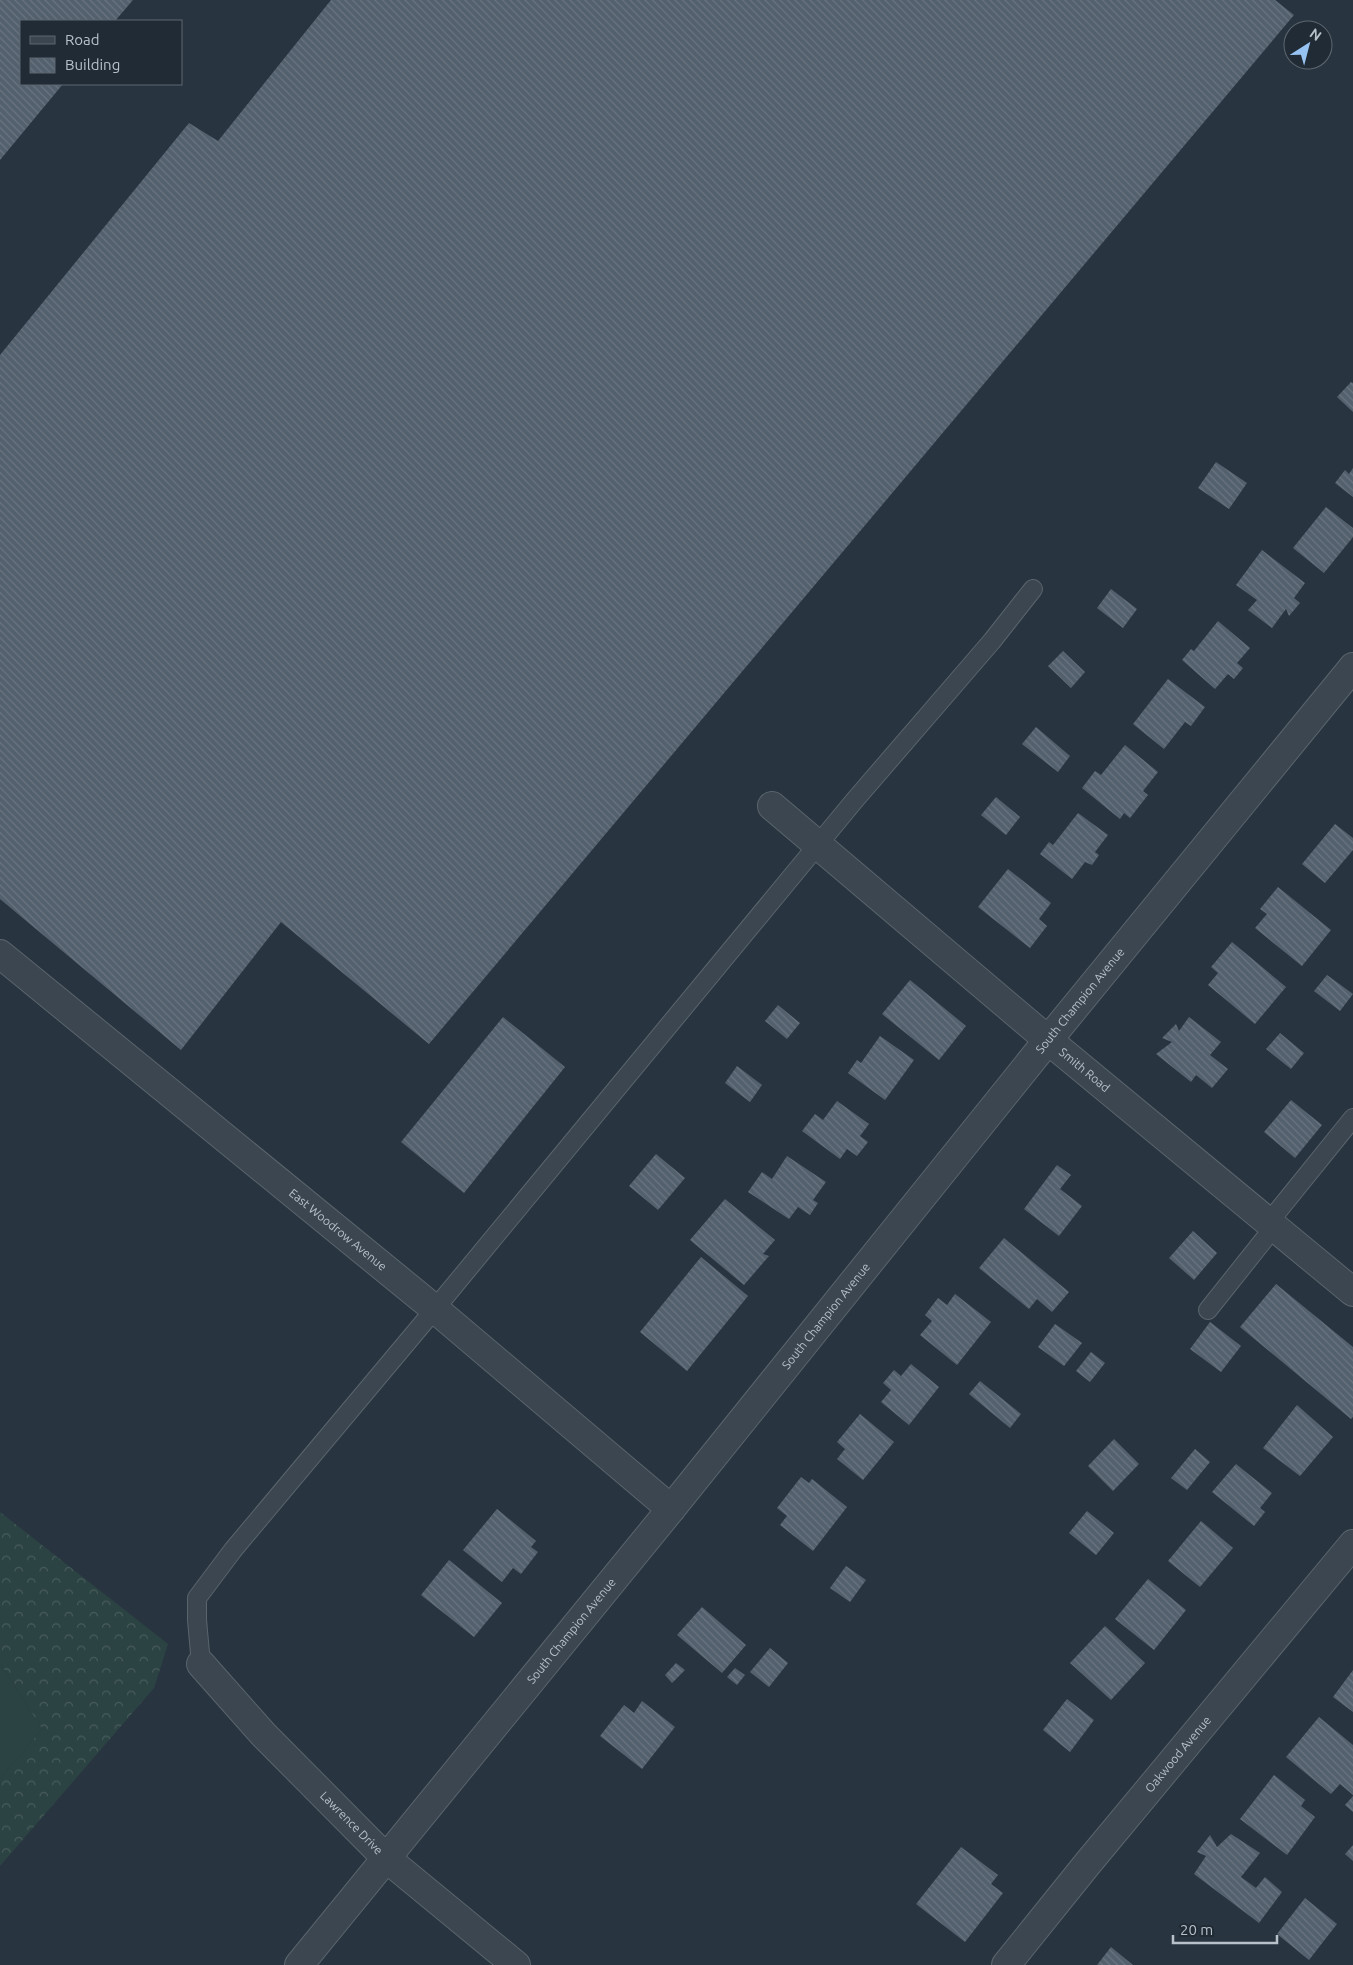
<svg xmlns="http://www.w3.org/2000/svg" width="1353" height="1965" viewBox="0 0 1353 1965" font-family="Ubuntu,sans-serif">
<style>
.green{fill:#2b4342}
.forest{fill:url(#forest-crowns)}
.building{fill:url(#building-back-hatch)}
.lines{fill:none;stroke-linecap:round;stroke-linejoin:round}
.lane-casing{stroke:#5a646d;stroke-width:20}
.street-casing{stroke:#5a646d;stroke-width:30}
.lane{stroke:#3c4650;stroke-width:18}
.street{stroke:#3c4650;stroke-width:28}
.labels{text-anchor:middle;stroke-width:4;stroke-linejoin:round;paint-order:stroke}
.street-label{font-size:12px;fill:#b8c1ca;stroke:#202b35}
</style>
<defs>
<pattern id="forest-crowns" width="20" height="18" patternUnits="userSpaceOnUse" patternTransform="scale(1.25)"><rect width="20" height="18" fill="#2b4342"/><path d="M2 6a3 3 0 1 1 6 0M12 15a3 3 0 1 1 6 0" fill="none" stroke="#485c5c"/></pattern>
<pattern id="building-back-hatch" width="6" height="6" patternUnits="userSpaceOnUse" patternTransform="scale(1.25)"><rect width="6" height="6" fill="#53606d"/><path d="M-1 5l2 2M0 0l6 6M5-1l2 2" fill="none" stroke="#6a7580"/></pattern>
</defs>
<rect width="100%" height="100%" fill="#283540"/>
<path class="green" d="M0,1663L42,1729L0,1779Z"/>
<path class="forest" d="M0,1512L168,1644L154,1688L0,1866V1779L42,1729L0,1663Z"/>
<path class="building" d="M0,0H133L115,21H21V84H63L0,160Z
M331,0H1275L1294,15L429,1044L281,922L181,1050L0,899V355L189,123L218,141Z
M1351,382L1353,383V412L1337,397Z
M1216,462L1247,483L1229,509L1198,488Z
M1353,468V497L1335,483L1345,470L1349,474Z
M1326,507L1353,528V537L1324,573L1293,548Z
M1262,550L1305,583L1294,598L1300,603L1289,616L1286,609L1272,628L1248,610L1257,600L1236,585Z
M1111,589L1137,609L1123,628L1097,608Z
M1218,621L1250,648L1237,663L1243,668L1234,679L1228,674L1215,689L1182,660L1191,649L1194,651Z
M1063,651L1085,672L1071,688L1048,666Z
M1168,679L1205,707L1191,726L1185,722L1164,749L1133,724Z
M1036,727L1070,756L1058,772L1022,744Z
M1125,745L1158,772L1143,791L1148,795L1130,818L1124,813L1120,819L1082,788L1095,771L1101,775Z
M996,797L1020,817L1006,835L981,815Z
M1078,813L1108,835L1095,852L1099,855L1092,865L1085,862L1072,879L1040,854L1049,842L1053,845Z
M1335,824L1353,838V850L1325,883L1302,864Z
M1008,869L1051,903L1039,919L1047,926L1030,948L978,907Z
M1278,887L1331,930L1302,966L1255,928L1267,914L1260,909Z
M1232,942L1286,987L1255,1024L1208,985L1218,973L1211,967Z
M1327,975L1353,994L1340,1011L1314,991Z
M910,980L966,1026L939,1060L882,1014Z
M778,1005L800,1023L787,1039L765,1021Z
M503,1017L565,1067L464,1193L401,1142Z
M1189,1017L1221,1042L1210,1055L1228,1069L1212,1088L1196,1075L1191,1082L1156,1054L1172,1042L1162,1038L1176,1024L1179,1031Z
M1280,1033L1304,1053L1291,1069L1266,1049Z
M880,1036L914,1060L885,1100L848,1073L857,1060L861,1063Z
M737,1066L762,1085L750,1102L725,1083Z
M1291,1100L1322,1125L1295,1158L1264,1132Z
M837,1101L869,1124L860,1136L868,1142L857,1156L847,1149L840,1159L802,1131L815,1114L823,1120Z
M656,1154L685,1178L658,1210L629,1186Z
M787,1156L826,1182L813,1200L818,1203L810,1215L798,1207L789,1219L748,1192L762,1172L772,1179Z
M1057,1165L1071,1175L1060,1189L1082,1206L1059,1236L1024,1209Z
M725,1199L775,1240L763,1254L769,1256L744,1285L690,1240Z
M1193,1231L1217,1253L1194,1280L1169,1258Z
M1004,1238L1069,1292L1052,1312L1037,1299L1029,1309L979,1268Z
M701,1257L748,1296L687,1371L640,1332Z
M1276,1284L1353,1347V1417L1351,1419L1240,1327Z
M955,1294L991,1322L957,1365L920,1335L932,1321L925,1315L938,1298L947,1305Z
M1210,1322L1241,1346L1221,1372L1190,1349Z
M1055,1324L1082,1343L1064,1366L1038,1347Z
M1091,1352L1105,1363L1090,1382L1076,1371Z
M911,1364L939,1387L909,1425L881,1402L891,1390L883,1383L894,1370L901,1376Z
M980,1381L1021,1414L1010,1428L969,1394Z
M1297,1405L1333,1437L1300,1476L1263,1448Z
M860,1414L894,1442L863,1480L837,1459L845,1449L837,1442Z
M1114,1439L1139,1464L1113,1491L1088,1466Z
M1195,1449L1210,1462L1187,1490L1171,1478Z
M1236,1464L1272,1493L1260,1508L1265,1512L1254,1526L1212,1492Z
M801,1477L809,1483L812,1479L847,1507L813,1551L780,1525L787,1516L777,1508Z
M497,1509L536,1541L531,1547L538,1552L521,1574L513,1568L502,1582L463,1550Z
M1087,1511L1114,1533L1096,1555L1069,1533Z
M1201,1521L1233,1548L1200,1587L1168,1561Z
M449,1560L502,1603L474,1637L421,1595Z
M846,1566L866,1580L850,1602L830,1588Z
M1148,1579L1186,1610L1154,1650L1115,1619Z
M702,1607L746,1645L722,1673L677,1635Z
M1105,1626L1145,1663L1111,1700L1070,1663Z
M770,1648L788,1663L769,1687L750,1672Z
M676,1663L685,1670L672,1683L665,1675Z
M735,1668L745,1675L737,1685L727,1677Z
M1353,1670V1712L1333,1697Z
M1067,1699L1094,1720L1070,1752L1043,1730Z
M642,1701L675,1727L642,1769L600,1736L624,1705L634,1713Z
M1319,1717L1353,1745V1795L1340,1784L1331,1794L1286,1757Z
M1274,1775L1305,1800L1301,1806L1315,1817L1287,1855L1240,1819Z
M1353,1796V1812L1345,1805Z
M1231,1834L1260,1853L1241,1877L1256,1888L1265,1877L1282,1892L1259,1923L1194,1874L1206,1856L1197,1852L1210,1835L1217,1847Z
M1353,1845V1861L1345,1854Z
M961,1847L998,1875L991,1884L1003,1893L965,1942L916,1904Z
M1305,1898L1337,1924L1309,1960L1277,1934Z
M1111,1947L1133,1965H1097Z"/>
<g class="lines">
<defs>
<path id="lane" d="M1269,1222L1353,1118
M1208,1310L1274,1227
M201,1664L197,1620V1598L233,1550L434,1310L854,801L992,641L1033,589"/>
<g id="street">
<path id="s1" d="M772,806L1048,1040L1353,1292"/>
<path id="s2" d="M0,954L442,1315L671,1509"/>
<path id="s3" d="M201,1664L263,1734L386,1858L516,1965"/>
<path id="s4" d="M299,1965L671,1509L1048,1040L1353,667"/>
<path id="s5" d="M1006,1965L1088,1863L1353,1544"/>
</g>
</defs>
<use href="#lane" class="lane-casing"/>
<use href="#street" class="street-casing"/>
<use href="#lane" class="lane"/>
<use href="#street" class="street"/>
</g>
<g class="labels">
<g class="street-label">
<text dy="4" stroke="none"><textPath href="#s4" startOffset="1241">South Champion Avenue</textPath></text>
<text dy="4" stroke="none"><textPath href="#s1" startOffset="409">Smith Road</textPath></text>
<text dy="4" stroke="none"><textPath href="#s2" startOffset="436">East Woodrow Avenue</textPath></text>
<text dy="4" stroke="none"><textPath href="#s4" startOffset="836">South Champion Avenue</textPath></text>
<text dy="4" stroke="none"><textPath href="#s4" startOffset="431">South Champion Avenue</textPath></text>
<text dy="4" stroke="none"><textPath href="#s5" startOffset="272">Oakwood Avenue</textPath></text>
<text dy="4" stroke="none"><textPath href="#s3" startOffset="219">Lawrence Drive</textPath></text>
</g>
</g>
<rect x="20" y="20" width="162" height="65" fill="#202b35" stroke="#5d6771"/>
<rect x="30" y="36" width="25" height="8" fill="#3c4650" stroke="#5d6771"/>
<text x="65" y="45" font-size="15" fill="#b8c1ca">Road</text>
<rect x="30" y="58" width="25" height="15" fill="url(#building-back-hatch)" stroke="#5d6771"/>
<text x="65" y="70" font-size="15" fill="#b8c1ca">Building</text>
<g transform="translate(1308 45) rotate(36)"><circle r="24" fill="#202b35" stroke="#5d6771"/>
<path d="M0-4L9 19L0 12L-9 19Z" fill="#96c3f2"/>
<text y="-8" font-size="14" font-weight="bold" text-anchor="middle" fill="#b8c1ca">N</text>
</g>
<path d="M1173 1935v8h104v-8" fill="none" stroke="#b8c1ca" stroke-width="2.5"/>
<text x="1180" y="1935" font-size="15" fill="#b8c1ca" stroke="#202b35" stroke-width="4" paint-order="stroke">20 m</text>
</svg>
